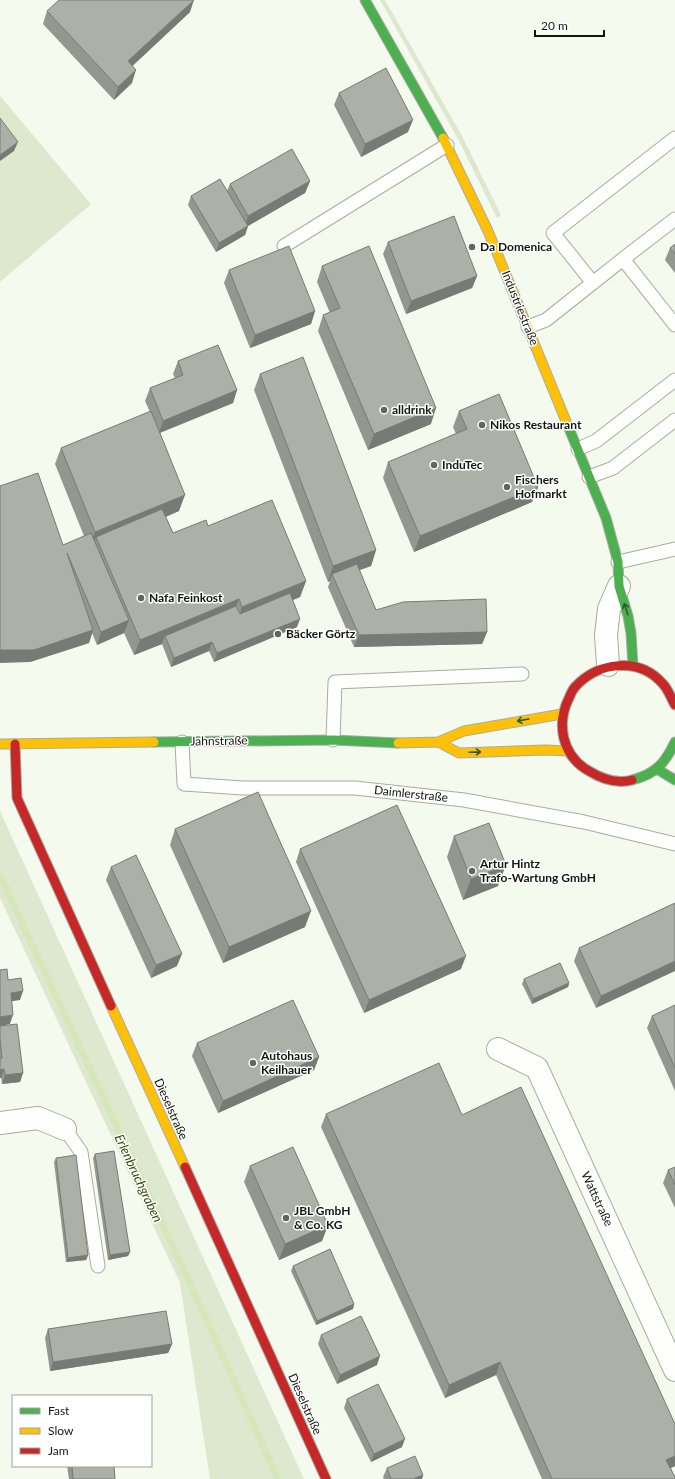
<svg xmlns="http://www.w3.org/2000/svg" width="675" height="1479" viewBox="0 0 675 1479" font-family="Lato,sans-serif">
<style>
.green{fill:#dde8cf}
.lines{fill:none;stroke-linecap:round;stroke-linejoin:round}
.stream{stroke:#d6e8ba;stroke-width:7}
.lane-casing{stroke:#a8aca3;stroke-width:15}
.street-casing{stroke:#a8aca3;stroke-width:24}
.fast-casing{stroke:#a8aca3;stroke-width:11}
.slow-casing{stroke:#a8aca3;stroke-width:11}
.jam-casing{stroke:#a8aca3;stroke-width:11}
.lane{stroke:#fefefd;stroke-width:13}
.street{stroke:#fefefd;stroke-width:22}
.fast{stroke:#4caf50;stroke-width:9}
.slow{stroke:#ffc107;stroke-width:9}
.jam{stroke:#c62828;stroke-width:9}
.wall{fill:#949790}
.shaded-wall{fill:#787b75}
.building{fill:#acb0a7;stroke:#787b75}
.oneway{stroke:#2d5b2c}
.poi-dot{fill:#62665d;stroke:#fff;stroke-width:1.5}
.labels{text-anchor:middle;stroke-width:3;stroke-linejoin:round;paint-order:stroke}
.poi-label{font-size:12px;font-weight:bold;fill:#13170e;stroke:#fff;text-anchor:start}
.street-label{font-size:12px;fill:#13170e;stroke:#fff}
.water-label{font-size:13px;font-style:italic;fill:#364a06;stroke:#fff}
</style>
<rect width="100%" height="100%" fill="#f5faef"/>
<path class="green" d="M380,0H385L462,136L501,215L497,218L458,139Z
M0,96L91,204L0,282Z
M0,811L304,1479H210L180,1283L0,898Z"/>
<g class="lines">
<path class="stream" d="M0,876L188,1279L278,1479"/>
<defs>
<path id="lane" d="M284,246L447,145
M623,259L675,219
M593,283L553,233L675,138
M528,327L546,320L623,259L675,325
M578,449L596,441L675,380
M589,477L613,468L675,420
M618,562L675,549
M333,740L335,682L522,674
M182,742L184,784L243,788H355L464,800L584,822L675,844
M65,1129L81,1152L98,1266"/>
<path id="street" d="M608,665L606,635L609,609L619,586
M498,1049L537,1068L675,1370
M0,1123L38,1118L65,1129"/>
<path id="fast" d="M365,0L443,138
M568,426L606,518L618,562L619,586L628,616L631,633L633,666
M154,742L333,740L398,743
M657,769L675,780
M632,780C656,774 665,763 675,742"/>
<path id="slow" d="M443,138L488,231L568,426
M438,742L459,753L546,750L568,751
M398,743L438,742L464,731L562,714
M1,744L154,742
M111,1006L185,1167"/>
<path id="jam" d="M15,744L17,798L111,1006
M632,780C617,784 602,779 589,771C562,756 556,724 569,698C571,694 572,690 575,687C598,662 639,656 663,684C668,689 671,698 675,705
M185,1167L326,1479"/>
</defs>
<use href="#lane" class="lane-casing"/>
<use href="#street" class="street-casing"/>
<use href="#fast" class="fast-casing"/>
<use href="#slow" class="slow-casing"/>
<use href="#jam" class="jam-casing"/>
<use href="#lane" class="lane"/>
<use href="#street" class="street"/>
<use href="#fast" class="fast"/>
<use href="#slow" class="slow"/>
<use href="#jam" class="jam"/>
</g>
<path class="wall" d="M47,11L190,12L132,66V83L114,100L43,24Z
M339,93L408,132L361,157L334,105Z
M310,181L305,193L248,226L245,235L216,252L188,205L191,196L227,191L230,184Z
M388,242L477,276L472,288L406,314L383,254Z
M675,244V273L665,260L670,248Z
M322,266L431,424L368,450L318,331L323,315L330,313L317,282Z
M229,270L315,311L311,324L250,348L224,283Z
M178,361L237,390L233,403L160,433L179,511L166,517L173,533L208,526L306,581L300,597L293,600L297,627L214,662L209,651L171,667L162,644L134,655L124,633L97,645L92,633L89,643L30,662L63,545L84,536L55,464L61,448L150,412L145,401L150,388L175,378L173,374Z
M260,374L376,550L371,566L359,570L376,610L487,632L482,644L354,647L328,587L330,581L328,582L254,390Z
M459,411L538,487L532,502L414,552L383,478L388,462L456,434L453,427Z
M175,829L305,927L223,963L170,845Z
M454,836L498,886L463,900L447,857Z
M300,849L461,969L364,1013L296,862Z
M111,867L177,966L151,978L106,880Z
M675,903L596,1008L574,961L579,948Z
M524,979L569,983L568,987L532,1004L522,984Z
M675,1005V1091L647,1028L652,1016Z
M0,1026L23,1073L20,1082L2,1084L1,1078H0Z
M197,1043L319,1057L314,1070L218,1113L192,1056Z
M326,1114L462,1115L675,1424V1466L671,1468L675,1479H542L496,1375L445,1398L321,1127Z
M95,1154L130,1252L128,1256L108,1260L93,1158Z
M56,1158L88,1255L86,1260L66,1262L54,1162Z
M250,1166L328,1225L322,1241L279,1260L244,1182Z
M675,1167V1208L663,1183L668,1170Z
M293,1266L354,1304L353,1309L316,1325L291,1271Z
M48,1329L172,1344L168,1353L50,1371L45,1338Z
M321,1335L377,1365L337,1384L318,1344Z
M347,1399L402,1447L371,1462L344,1408Z
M67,1466H114L115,1479H69Z
M387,1468L423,1475L422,1479H384L383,1477Z"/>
<path class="shaded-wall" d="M194,0L190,12L124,74L128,61Z
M136,70L132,83L114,100L118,87Z
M413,120L408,132L361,157L365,144Z
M18,142L14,151L0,161V155Z
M310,181L305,193L248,226L245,235L216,252L219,243L244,228L248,216Z
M477,276L472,288L406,314L411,301Z
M315,311L311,324L250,348L255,335Z
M237,390L233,403L159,433L163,421Z
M436,408L431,424L368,450L374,434Z
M538,487L532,502L414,552L420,536Z
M185,495L179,511L99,544L96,537L93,546L89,548L95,532Z
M376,550L371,566L335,579L332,574L330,581L328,582L333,566Z
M306,581L300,597L237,623L242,607Z
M239,599L233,615L165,636L162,644L134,655L140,640Z
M300,619L297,627L214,662L217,653Z
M129,620L124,633L97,645L101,632Z
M93,630L89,643L30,662L0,663V650Z
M487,632L482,644L354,647L359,635Z
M212,642L209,651L171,667L174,658Z
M506,865L498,886L463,900L471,879Z
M311,911L305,927L223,963L229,947Z
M182,954L177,966L151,978L156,965Z
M466,956L461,969L364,1013L369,1000Z
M675,961V971L596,1008L601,996Z
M569,983L568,987L532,1004L533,999Z
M23,991L20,1000L7,1002L11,993Z
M13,1015L10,1024L0,1026V1017Z
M319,1057L314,1070L218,1113L223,1101Z
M4,1069L1,1078H0V1070Z
M23,1073L20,1082L2,1084L5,1075Z
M328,1225L322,1241L279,1260L285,1244Z
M130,1252L128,1256L108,1260L110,1255Z
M88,1255L86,1260L66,1262L68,1258Z
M354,1304L353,1309L316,1325L317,1321Z
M172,1344L168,1353L50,1371L53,1362Z
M380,1356L377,1365L337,1384L340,1375Z
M500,1362L496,1375L445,1398L449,1385Z
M405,1439L402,1447L371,1462L374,1454Z
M675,1456V1466L662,1472L666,1460Z
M423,1475L422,1479H413Z"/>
<path class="building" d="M59,0H194L128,61L136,70L118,87L47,11Z
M386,68L413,120L365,144L339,93Z
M0,118L18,142L0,155Z
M292,149L310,181L248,216L230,184Z
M220,179L248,226L219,243L191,196Z
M454,216L477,276L411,301L388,242Z
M675,244V254L670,248Z
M289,246L315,311L255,335L229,270Z
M369,246L436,408L374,434L323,315L340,308L322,266Z
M218,345L237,390L163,421L150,388L183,375L178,361Z
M303,357L376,550L333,566L260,374Z
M499,394L538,487L420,536L388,462L467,429L459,411Z
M151,411L185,495L95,532L61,448Z
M38,473L63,545L91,533L129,620L101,632L67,553L93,630L34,650H0V486Z
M272,500L306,581L242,607L239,599L140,640L96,537L162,509L173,533L206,520L208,526Z
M357,564L376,610L403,602L486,599L487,632L359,635L332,574Z
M290,593L300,619L217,653L212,642L174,658L165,636L236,606L240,614Z
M258,792L311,911L229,947L175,829Z
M397,805L466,956L369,1000L300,849Z
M489,823L506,865L471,879L454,836Z
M136,855L182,954L156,965L111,867Z
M675,903V961L601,996L579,948Z
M560,963L569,983L533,999L524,979Z
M7,969L8,980L21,978L23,991L11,993L13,1015L0,1017V970Z
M293,1000L319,1057L223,1101L197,1043Z
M675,1005V1068L652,1016Z
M17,1024L23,1073L5,1075L4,1069L0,1070V1059L2,1058L0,1039V1026Z
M439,1063L462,1115L521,1087L675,1424V1456L666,1460L675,1477V1479H552L500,1362L449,1385L326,1114Z
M293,1147L328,1225L285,1244L250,1166Z
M114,1151L130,1252L110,1255L95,1154Z
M76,1155L88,1255L68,1258L56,1158Z
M675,1167V1185L668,1170Z
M330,1249L354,1304L317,1321L293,1266Z
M166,1311L172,1344L53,1362L48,1329Z
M361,1316L380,1356L340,1375L321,1335Z
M378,1384L405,1439L374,1454L347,1399Z
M415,1456L423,1475L413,1479H391L387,1468Z
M72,1466H114L115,1479H73Z"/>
<defs><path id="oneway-shaft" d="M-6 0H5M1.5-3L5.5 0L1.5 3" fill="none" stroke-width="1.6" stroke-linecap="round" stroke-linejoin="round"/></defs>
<g class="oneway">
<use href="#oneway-shaft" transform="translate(626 609) rotate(-108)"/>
<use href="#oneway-shaft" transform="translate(523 720) rotate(170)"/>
<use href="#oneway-shaft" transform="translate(475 752) rotate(-2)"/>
</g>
<g class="poi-dot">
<circle cx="472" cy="247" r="4"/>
<circle cx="384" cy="410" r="4"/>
<circle cx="482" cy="425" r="4"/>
<circle cx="434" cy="465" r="4"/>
<circle cx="507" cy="487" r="4"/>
<circle cx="141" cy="598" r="4"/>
<circle cx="278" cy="634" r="4"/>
<circle cx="472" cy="871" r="4"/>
<circle cx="253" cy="1063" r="4"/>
<circle cx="286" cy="1218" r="4"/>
</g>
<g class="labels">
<g class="poi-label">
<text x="480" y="251">Da Domenica</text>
<text x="392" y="414">alldrink</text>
<text x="490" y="429">Nikos Restaurant</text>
<text x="442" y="469">InduTec</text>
<text x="515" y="484">Fischers<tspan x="515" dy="14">Hofmarkt</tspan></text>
<text x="149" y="602">Nafa Feinkost</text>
<text x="286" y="638">Bäcker Görtz</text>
<text x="480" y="868">Artur Hintz<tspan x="480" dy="14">Trafo-Wartung GmbH</tspan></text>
<text x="261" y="1060">Autohaus<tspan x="261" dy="14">Keilhauer</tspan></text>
<text x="294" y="1215">JBL GmbH<tspan x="294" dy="14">&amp; Co. KG</tspan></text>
</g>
<g class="street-label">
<text transform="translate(520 308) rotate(68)" y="4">Industriestraße</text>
<text transform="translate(219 741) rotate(-1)" y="4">Jahnstraße</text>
<text transform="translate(411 794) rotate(6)" y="4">Daimlerstraße</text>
<text transform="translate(171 1109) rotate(66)" y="4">Dieselstraße</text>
<text transform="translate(597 1199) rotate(65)" y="4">Wattstraße</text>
<text transform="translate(305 1404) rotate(66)" y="4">Dieselstraße</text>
</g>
<g class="water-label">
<text transform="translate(139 1178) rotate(65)" y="5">Erlenbruchgraben</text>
</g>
</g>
<rect x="12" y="1395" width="140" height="72" fill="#ffffff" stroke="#a1a29f"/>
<rect x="20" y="1408" width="20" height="6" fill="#4caf50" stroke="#a1a29f"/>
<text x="48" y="1415" font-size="12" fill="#13170e">Fast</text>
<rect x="20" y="1428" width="20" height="6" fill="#ffc107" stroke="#a1a29f"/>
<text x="48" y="1435" font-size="12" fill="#13170e">Slow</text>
<rect x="20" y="1448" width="20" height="6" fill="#c62828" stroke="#a1a29f"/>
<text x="48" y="1455" font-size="12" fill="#13170e">Jam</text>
<path d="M535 30v6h69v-6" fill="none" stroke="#13170e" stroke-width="2"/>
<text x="541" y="30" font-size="12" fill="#13170e" stroke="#ffffff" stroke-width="3" paint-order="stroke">20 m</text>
</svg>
